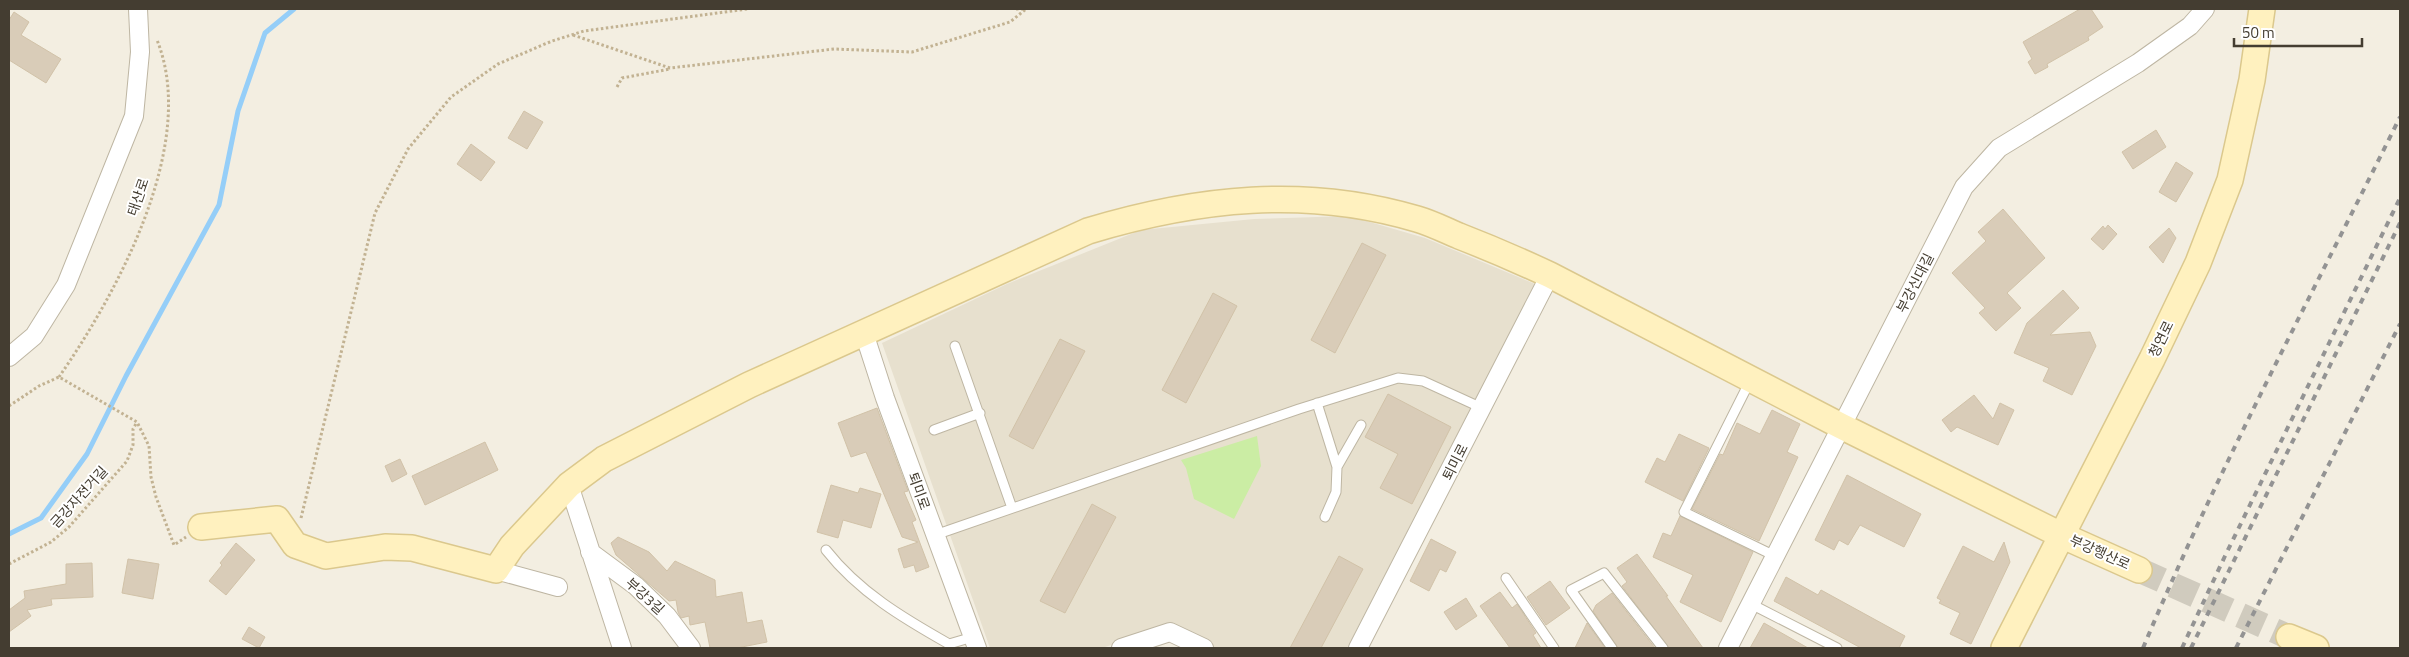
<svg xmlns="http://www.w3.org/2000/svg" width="2409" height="657" viewBox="0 0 2409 657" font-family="'Titillium Web','Noto Sans KR',sans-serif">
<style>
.residential{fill:#e7e0ce}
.green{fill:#cbeda4}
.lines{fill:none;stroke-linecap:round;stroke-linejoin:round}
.stream{stroke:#95cef8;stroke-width:5}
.building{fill:#d9ccb8;stroke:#d1c2a8}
.secondary-tunnel{stroke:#d0cbbe;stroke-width:25;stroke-dasharray:25 12;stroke-linecap:butt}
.lane-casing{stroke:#beb6a3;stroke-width:11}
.street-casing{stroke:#beb6a3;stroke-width:20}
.secondary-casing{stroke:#dbc88d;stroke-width:28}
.path{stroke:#c2b292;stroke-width:3;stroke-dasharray:2.5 2.5;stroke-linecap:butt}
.lane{stroke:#fff;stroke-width:9}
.street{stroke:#fff;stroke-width:18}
.secondary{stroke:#fff1bf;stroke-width:25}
.rail{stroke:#939393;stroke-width:4;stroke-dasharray:6 6;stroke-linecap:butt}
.labels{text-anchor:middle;stroke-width:4;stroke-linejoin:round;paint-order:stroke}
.street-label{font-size:14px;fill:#443d31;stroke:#fff}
</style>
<rect width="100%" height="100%" fill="#f3eee1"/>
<path class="residential" d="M1349,216L1425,238L1535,284L1347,648H1216L1169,626L1102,648H990L882,343L1007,284L1141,230L1254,219Z"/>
<path class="green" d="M1257,436L1261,466L1234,519L1194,499L1186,468L1181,460Z"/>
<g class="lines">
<path class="stream" d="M9,534L41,518L87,454L126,376L219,205L238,111L265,33L294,9"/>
</g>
<path class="building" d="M2080,9H2091L2103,27L2088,37L2089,40L2047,64L2048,67L2035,74L2028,62L2032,59L2023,42Z
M14,12L29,22L21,35L61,59L46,83L9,60V20Z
M524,111L543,122L527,149L508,138Z
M2156,130L2166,147L2133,169L2122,152Z
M471,144L495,162L481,181L457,164Z
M2176,162L2193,173L2176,202L2159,192Z
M2003,209L2045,258L2007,293L2021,308L1996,331L1979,313L1985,308L1952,273L1986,241L1978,232Z
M2108,225L2117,234L2103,250L2091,239L2103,226L2105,229Z
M2169,228L2176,238L2163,263L2149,247Z
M1362,243L1386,255L1335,353L1311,340Z
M2063,290L2079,308L2050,335L2090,332L2096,346L2072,395L2043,381L2049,368L2014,353L2027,323Z
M1213,293L1237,306L1186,403L1162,390Z
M1060,339L1085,351L1033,449L1009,436Z
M1388,394L1451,427L1412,504L1380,488L1398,454L1365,437Z
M1974,395L1993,419L2000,403L2014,410L1998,445L1957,427L1951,432L1942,420Z
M877,408L908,491L904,492L916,520L912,522L929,567L916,572L914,565L904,568L898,549L918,542L902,537L866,452L851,457L838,423Z
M1772,410L1800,424L1787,452L1798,457L1759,541L1692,509L1720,454L1723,455L1737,423L1760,434Z
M1679,434L1709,448L1683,501L1645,482L1657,458L1665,462Z
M485,442L498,470L425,505L412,476Z
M400,459L407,474L392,482L385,466Z
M1847,475L1921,514L1904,547L1860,525L1848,545L1839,540L1834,550L1815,540Z
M831,485L858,493L860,488L881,494L871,528L843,520L838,538L817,532Z
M1092,504L1116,517L1065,613L1040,601Z
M1680,516L1753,552L1721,622L1680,602L1693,575L1653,557L1663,533L1671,536Z
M618,537L649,552L667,571L675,561L715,580L716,597L742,592L747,623L762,620L767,642L737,648H710L705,622L690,625L689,616L681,618L678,612L676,600L669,601L616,555L611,543Z
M1431,539L1456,552L1446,572L1440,569L1429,591L1410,581Z
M2004,542L2010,562L1971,644L1950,634L1960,613L1939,603L1941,600L1937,598L1963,546L1994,562Z
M236,543L255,560L226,595L209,581L222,565L220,563Z
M1637,554L1668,596H1666L1703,648H1669L1622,586L1627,582L1617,568Z
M1339,556L1363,569L1321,648H1290Z
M128,559L159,564L153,599L122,593Z
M92,563L93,597L51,599L52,605L27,610L31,616L9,632V610L25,598L24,591L66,584V564Z
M1786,577L1818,595L1821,590L1905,636L1899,648H1861L1774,601Z
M1550,581L1570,608L1546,625L1527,597Z
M1500,592L1512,608L1517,604L1536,633L1533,635L1541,648H1510L1480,606Z
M1612,593L1655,648H1618L1593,611L1596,605Z
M1466,598L1477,616L1456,630L1444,612Z
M1587,623L1605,648H1575Z
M1764,623L1808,648H1750Z
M249,627L265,637L259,648L242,639Z"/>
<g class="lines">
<path class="secondary-tunnel" d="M2139,570L2289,637"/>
<defs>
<path id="lane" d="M955,346L1012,508
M1750,381L1684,512L1775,556
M1317,403L1337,467L1336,492L1325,517
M934,430L980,413
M1337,467L1361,425
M935,535L1299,409L1398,378L1423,381L1482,408
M826,550C859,592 903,618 949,644L973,637
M1506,578L1554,648
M1751,604L1837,648
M1612,648L1571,590L1604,573L1663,648"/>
<path id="street" d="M864,333L885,398L977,648
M9,357L34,336L66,285L134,116L140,52L138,9
M569,485L622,648
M590,552L636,586L667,616L691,648
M496,570L558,587
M1121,648L1170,632L1204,648
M1358,648L1550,275
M1728,648L1964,187L1999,148L2138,63L2190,26L2205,9"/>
<path id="secondary" d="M201,527L277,519L295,545L326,556L385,547L412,548L496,570L512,546L569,485L604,459L749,385L1088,231C1197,198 1306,186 1417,219C1431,223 1445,230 1459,236C1490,248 1520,261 1550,275L1841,426L2061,535L2139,570
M2289,637L2316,648
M2004,648L2152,359L2198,263L2230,180L2252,80L2262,9"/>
</defs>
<use href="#lane" class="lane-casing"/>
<use href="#street" class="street-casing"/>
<use href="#secondary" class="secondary-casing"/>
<path class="path" d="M1016,9H1025
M573,35L670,68L834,49L912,52L1010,22L1026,9
M617,87L622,78L670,69
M59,377C117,293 199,144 157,40
M9,406L39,386L59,377L137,422L149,446L151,477L156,497L174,545L186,537
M301,518L375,213L408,149L451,97L498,64L552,41L584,31L747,9
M9,564L51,542L69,527L127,461L133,445V429L137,422"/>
<use href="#lane" class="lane"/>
<use href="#street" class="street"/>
<use href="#secondary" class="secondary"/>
<path class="rail" d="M2143,648C2219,467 2313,293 2400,117
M2182,648L2225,556L2400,198
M2191,648L2400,223
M2236,648L2400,324"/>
</g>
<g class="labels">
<g class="street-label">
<text transform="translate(138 197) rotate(-71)" y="5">태산로</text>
<text transform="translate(1915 283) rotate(-63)" y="5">부강신대길</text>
<text transform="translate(2161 339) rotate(-64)" y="5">청연로</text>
<text transform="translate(1455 462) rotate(-63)" y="5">퇴미로</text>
<text transform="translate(919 491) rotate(70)" y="5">퇴미로</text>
<text transform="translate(79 497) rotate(-48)" y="5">금강자전거길</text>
<text transform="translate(2100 552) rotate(24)" y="5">부강행산로</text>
<text transform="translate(645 596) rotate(42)" y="5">부강3길</text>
</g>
</g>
<rect width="2409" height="657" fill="none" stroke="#443d31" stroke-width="20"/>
<path d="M2234 38v8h128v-8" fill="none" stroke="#443d31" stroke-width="2.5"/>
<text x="2242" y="38" font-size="15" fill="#443d31" stroke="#ffffff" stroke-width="4" paint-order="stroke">50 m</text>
</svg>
